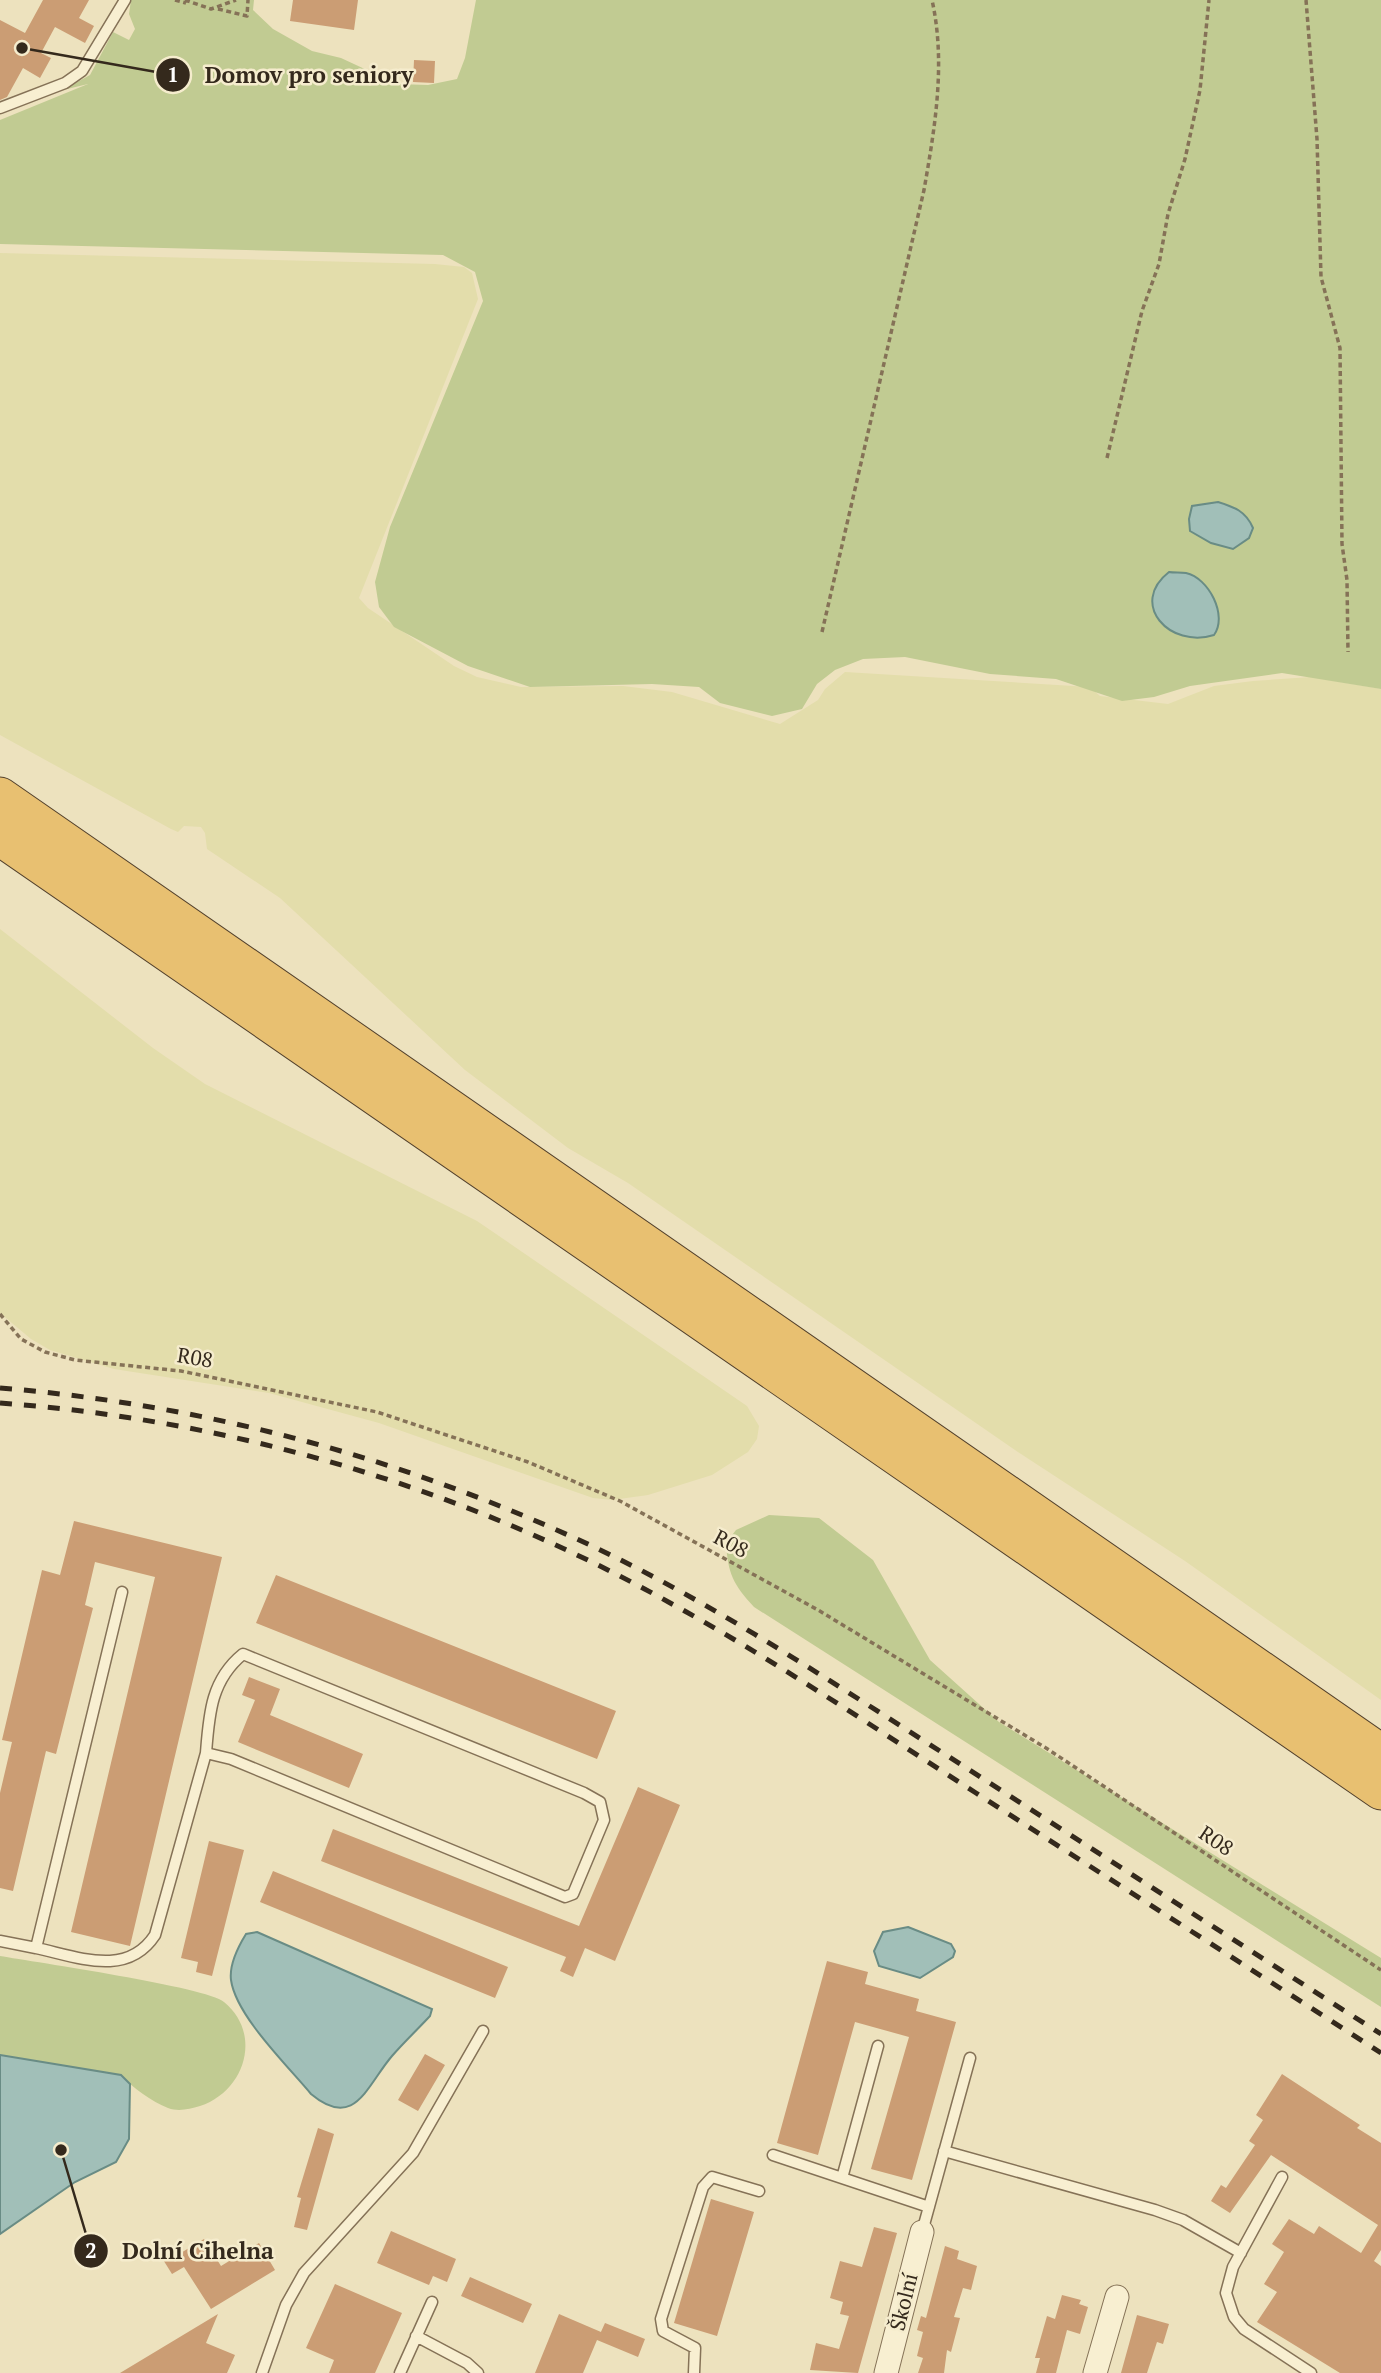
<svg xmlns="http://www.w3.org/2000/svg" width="1381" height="2373" viewBox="0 0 1381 2373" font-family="'PT Serif',serif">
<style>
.farmland{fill:#e3ddab}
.green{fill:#c1cb92}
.water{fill:#a1bfb8;stroke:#698c85;stroke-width:2}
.building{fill:#cb9d74}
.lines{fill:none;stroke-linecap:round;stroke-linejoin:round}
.service-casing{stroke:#857257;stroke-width:13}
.minor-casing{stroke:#857257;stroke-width:25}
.trunk-casing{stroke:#52402c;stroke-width:39}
.path{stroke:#857257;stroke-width:3.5;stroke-dasharray:5 3.5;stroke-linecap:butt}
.service{stroke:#f8efd1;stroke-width:10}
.minor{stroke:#f8efd1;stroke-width:23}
.trunk{stroke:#e8c071;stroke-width:37}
.rail{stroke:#34291c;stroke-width:5;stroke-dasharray:12 12;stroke-linecap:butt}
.labels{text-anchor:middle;stroke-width:5;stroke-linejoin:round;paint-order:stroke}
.street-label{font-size:21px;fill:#34291c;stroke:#f5eccd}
.leader{fill:none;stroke:#34291c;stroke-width:2.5}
.callout-dot{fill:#34291c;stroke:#f5eccd;stroke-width:2.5}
.mark-label{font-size:21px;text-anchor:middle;font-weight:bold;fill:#fff}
.callout-label{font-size:23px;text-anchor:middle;font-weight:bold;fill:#34291c;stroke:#f5eccd;stroke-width:5;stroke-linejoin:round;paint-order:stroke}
</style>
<rect width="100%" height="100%" fill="#ede2be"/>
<path class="farmland" d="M0,253L435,264L464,267L472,273L478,299L359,598L368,608L454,666L477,677L521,687L623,686L672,692L780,724L818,700L825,689L845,672L1090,687L1100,696L1168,704L1214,686L1253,681L1311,677L1381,689V1700L1185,1561L1015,1450L628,1183L568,1148L465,1070L280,898L207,849L205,833L201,827L184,826L178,832L171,829L0,735Z
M0,929L153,1048L205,1084L477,1221L747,1406L759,1426L757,1439L748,1452L712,1475L648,1495L612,1500L593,1498L379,1423L269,1393L114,1369L50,1350L31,1339L0,1313Z"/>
<path class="green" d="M131,0H254L253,10L273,29L312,51L341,58L397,84L428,85L457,79L465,58L476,0H1381V689L1282,673L1190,686L1154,697L1122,701L1056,679L990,674L905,657L863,659L835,670L817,684L802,709L772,716L720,703L699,687L652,684L530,687L468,666L394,627L379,607L375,582L390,527L483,301L475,272L443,255L0,244V120L88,84L63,90L90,75L113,32L129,40L135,29L129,14Z
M769,1515L819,1518L873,1560L930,1660L999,1722L1381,1958V2007L754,1607C733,1584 728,1574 726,1543L736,1530Z
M0,1956C34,1962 207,1987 224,2002C263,2034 245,2091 200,2106C189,2109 179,2112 168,2108C152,2102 132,2087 121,2075L0,2055Z"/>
<path class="water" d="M1218,502C1234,507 1246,511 1253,528L1249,538L1233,549L1211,543L1190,531L1189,519L1192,506Z
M1169,572C1174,573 1181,572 1186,573C1209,578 1228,616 1214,635C1170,649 1128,604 1169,572Z
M908,1927L951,1944L955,1951L953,1957L920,1978L879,1966L874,1951L883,1932Z
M257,1932L432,2009L430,2016C418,2029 404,2042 392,2056C367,2085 355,2131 311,2094C288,2066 236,2016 231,1980C229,1964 238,1947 246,1934Z
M0,2055L121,2075L130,2084L129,2139L116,2162L75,2182L0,2234Z"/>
<path class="building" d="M43,0H89L79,18L94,26L85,43L55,27L41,53L51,58L40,78L23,68L7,97L0,100V20L25,33Z
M293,0H358L354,30L290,21Z
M414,60L435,61L434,83L413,82Z
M74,1521L222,1557L130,1946L71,1932L155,1577L95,1562L85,1605L93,1608L56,1754L46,1751L13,1891L0,1888V1793L12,1742L2,1740L42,1570L60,1575Z
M276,1575L616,1711L597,1759L256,1623Z
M249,1677L280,1689L270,1715L363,1754L349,1788L238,1742L255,1700L242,1695Z
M638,1787L680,1805L615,1961L585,1948L573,1977L560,1971L566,1957L321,1861L333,1829L579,1926Z
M209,1841L244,1850L212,1976L196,1972L198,1962L181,1958Z
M273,1871L508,1967L495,1998L260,1902Z
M827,1961L868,1972L865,1984L919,1999L916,2011L956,2022L912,2180L871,2169L909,2037L855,2022L818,2155L777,2143Z
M425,2054L445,2065L418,2111L398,2100Z
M1282,2074L1360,2125L1357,2128L1381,2143V2250L1374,2261L1381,2266V2373H1340L1257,2322L1277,2292L1264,2284L1284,2252L1272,2244L1289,2219L1314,2234L1319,2226L1361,2253L1378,2225L1271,2155L1230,2213L1211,2201L1221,2185L1226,2188L1255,2145L1249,2141L1263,2120L1256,2115Z
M318,2128L334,2134L307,2230L294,2227L301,2198L297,2197Z
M711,2199L754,2212L717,2336L674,2323Z
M874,2227L897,2233L858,2373L810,2370L816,2343L839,2349L849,2316L840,2314L843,2302L830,2298L840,2261L862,2267Z
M391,2231L456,2259L447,2282L433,2276L429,2285L377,2263Z
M204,2239L221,2266L259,2243L275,2270L211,2309L184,2267L172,2274L162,2258L176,2249L179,2254Z
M945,2246L959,2251L957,2259L977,2266L971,2290L963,2288L954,2317L960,2318L951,2352L947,2350L944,2373H918L923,2358L917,2356L923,2332L917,2330L921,2316L926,2318Z
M470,2277L532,2304L523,2323L461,2296Z
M335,2284L402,2313L375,2373H329L334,2360L306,2348Z
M1062,2295L1081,2300L1079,2304L1088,2307L1080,2334L1067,2330L1056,2373H1036L1040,2358H1035L1047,2316L1055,2319Z
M218,2314L206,2343L235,2355L227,2373H120Z
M559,2314L601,2332L600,2334L605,2323L645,2339L638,2357L597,2340L583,2373H535Z
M1137,2315L1169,2324L1163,2344L1157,2342L1147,2373H1121Z"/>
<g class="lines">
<defs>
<path id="service" d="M0,108L65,83L82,71L125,0
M0,1941L36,1948L122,1592
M36,1948C78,1957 127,1978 155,1935L206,1753L231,1759L565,1897L573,1894L604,1820L600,1802L584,1793L243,1654C211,1680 209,1714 206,1753
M944,2151L1155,2210L1183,2220L1241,2253
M773,2155L929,2207
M1282,2177L1233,2267L1226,2293L1234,2317L1244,2329L1311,2373
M842,2178L878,2046
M922,2232L970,2058
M416,2336L467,2363L478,2373
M262,2373L286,2305L304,2273L413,2153L483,2031
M400,2373L432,2302
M694,2373L695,2348L663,2331L661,2319L703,2187L712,2177L759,2191"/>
<path id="minor" d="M886,2373L922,2232
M1095,2373L1117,2297"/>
<path id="trunk" d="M0,796L1381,1753
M0,837L1381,1791"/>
</defs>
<use href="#service" class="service-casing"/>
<use href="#minor" class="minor-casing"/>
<use href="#trunk" class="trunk-casing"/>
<path class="path" d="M175,0L186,3
M185,0L211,9L236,0
M1306,0L1317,139L1321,277L1340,348L1342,544L1347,580L1348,652
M218,9L247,16L248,0
M1107,458L1142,311L1159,264L1168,214L1185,159L1200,90L1209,0
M822,632L924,190C935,127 946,63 932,0
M0,1314L21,1339L45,1352L75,1360L181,1371L377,1412L528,1462L620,1501L818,1610L1046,1748L1381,1970"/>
<use href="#service" class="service"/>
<use href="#minor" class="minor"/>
<use href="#trunk" class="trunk"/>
<path class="rail" d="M0,1388C197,1404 388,1454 568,1535C700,1594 822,1676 943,1753C1089,1847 1235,1941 1381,2034
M0,1403C234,1420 467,1489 672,1604C776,1661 876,1729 976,1793C1111,1880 1246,1966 1381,2053"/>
</g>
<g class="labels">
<g class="street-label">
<text transform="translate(195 1358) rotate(9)" y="7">R08</text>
<text transform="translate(731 1544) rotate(28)" y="7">R08</text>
<text transform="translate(1216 1841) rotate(34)" y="7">R08</text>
<text transform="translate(904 2302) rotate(-76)" y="7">Školní</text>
</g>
</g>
<path class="leader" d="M22 48L173 75M61 2150L91 2251"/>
<g class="callout-dot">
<circle cx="22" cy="48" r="7"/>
<circle cx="61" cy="2150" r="7"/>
<circle cx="173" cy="75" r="18"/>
<circle cx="91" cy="2251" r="18"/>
</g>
<g class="mark-label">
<text x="173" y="82">1</text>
<text x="91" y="2258">2</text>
</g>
<g class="callout-label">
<text x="309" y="83">Domov pro seniory</text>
<text x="198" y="2259">Dolní Cihelna</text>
</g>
</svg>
